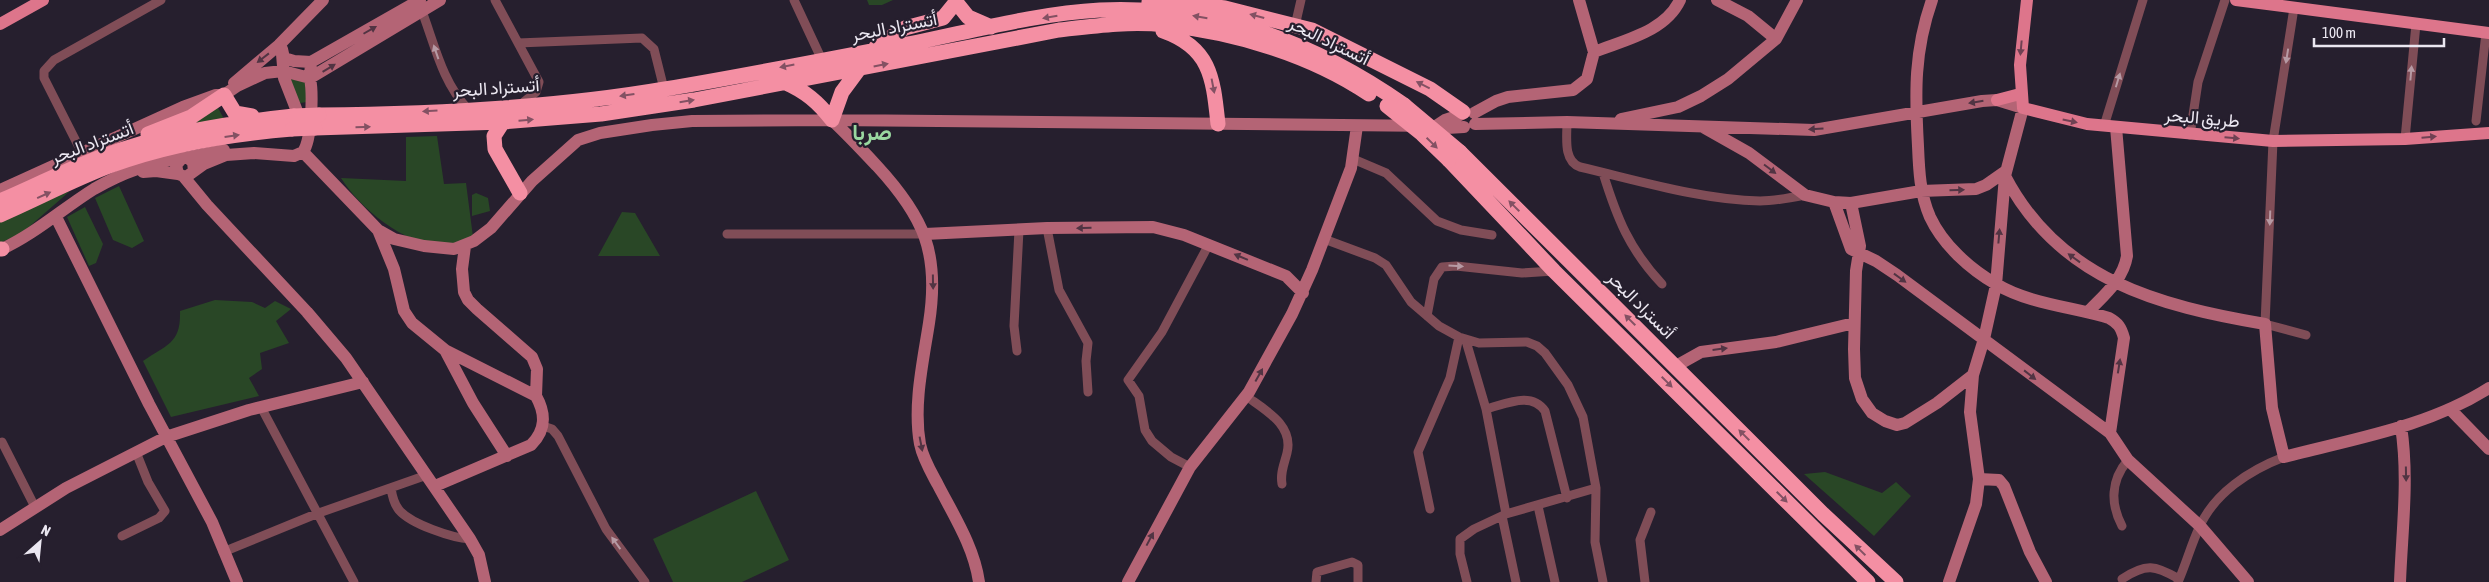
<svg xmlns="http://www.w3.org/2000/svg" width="2489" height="582" viewBox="0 0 2489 582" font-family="'Asap Condensed',Vazirmatn,sans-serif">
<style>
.green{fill:#294726}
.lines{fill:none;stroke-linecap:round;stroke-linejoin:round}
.street{stroke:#804d57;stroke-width:9}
.secondary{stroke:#b46475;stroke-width:12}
.primary{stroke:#dd758b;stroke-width:12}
.highway{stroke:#f48fa3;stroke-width:15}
.highway-bridge{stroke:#f48fa3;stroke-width:15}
.oneway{fill:#835163}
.oneway2{fill:#513443}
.oneway3{fill:#6f4153}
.oneway4{fill:#b69aa4}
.labels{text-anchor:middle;stroke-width:4.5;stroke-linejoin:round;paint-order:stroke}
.street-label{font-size:18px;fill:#ebe7f1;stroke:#261f2e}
.district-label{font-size:22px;font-weight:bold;fill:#9ad8a0;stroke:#261f2e}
</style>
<rect width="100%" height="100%" fill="#261f2e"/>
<path class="green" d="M867,0H893L882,5H869Z
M286,76L305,80L307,102L300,103Z
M216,104L224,119L188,128Z
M437,136L444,184L466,183L473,237C467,239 461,242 455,244C414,254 361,210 341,178L406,181V137Z
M119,186L144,241L132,248L113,240L95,198Z
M70,191L22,233L0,243V221Z
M476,193L488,198L490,211L472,216V195Z
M85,207L103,244L96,263L89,266L67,217Z
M622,212L635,213L660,256H598Z
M215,300L252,302L265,308L275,301L291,309L276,321L289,343L260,353L262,369L249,378L259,396L171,417L143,361C167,344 181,344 180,311Z
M1825,472L1882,493L1896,482L1911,496L1874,536L1804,474Z
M756,491L789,560L742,582H673L653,539Z"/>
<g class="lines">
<path class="street" d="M495,0L539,82L536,92L520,105
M794,0L822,60
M420,6C434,41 441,81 468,109
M2294,8L2273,141L2265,324L2306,335
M1295,26L1301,0
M518,43L642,38L654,49L664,89
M2476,121L2486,33
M1567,122C1567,137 1563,161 1580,167C1636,180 1702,200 1760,201C1775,201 1790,198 1805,195
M2104,126L2143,0
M2190,135L2198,82L2225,0
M2405,139L2416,24
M82,153L44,78V71L54,60L161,0
M1353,159L1386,173L1437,221L1461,230L1492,235
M1603,173C1617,218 1629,249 1662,284
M1047,228L1059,290L1088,343L1086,361L1088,392
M727,234H925
M1324,239L1375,258L1386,265L1411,302L1439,326L1459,337L1479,343L1527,342L1537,346L1545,353L1568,385L1583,417L1596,488L1595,542L1603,582
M1427,316L1434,279L1442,267L1456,266L1522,273L1554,271
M1466,341L1486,409L1506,514L1596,488
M1017,351L1014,326L1019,230
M1246,396C1265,410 1294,425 1287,453C1284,465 1280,473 1282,484
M261,407L354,582
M1486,409C1506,404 1531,391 1545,411L1567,498
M543,426L552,429L558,436L606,529L645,582
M2,442L35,507
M1190,467L1171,457L1152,441L1145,430L1139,396L1128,380L1162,332L1209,244
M391,488C392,495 394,504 399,510C411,524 452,538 470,539
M1538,506L1555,582
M1430,509L1418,452L1450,378L1459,337
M1502,516L1516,582
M2122,526C2110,503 2111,480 2128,460
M122,536L159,518L165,511L148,482L136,452
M223,552L316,514L427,475
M2122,579C2146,563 2155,565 2179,579
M1316,582L1317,572L1352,562L1358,565V582
M1467,582L1460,554V539L1474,529L1506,514
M1645,582L1640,540L1651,512
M2178,582C2186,564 2191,545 2199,528C2214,493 2250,470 2284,457"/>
<path class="secondary" d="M1579,0L1594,52
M1717,0L1748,16L1776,39
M1932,0C1914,51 1915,93 1918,146C1919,171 1920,194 1930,217C1943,245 1970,269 1996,284C2029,304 2073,307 2109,318C2118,323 2121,327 2124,338L2110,433
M282,49L284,58L294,61L311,62
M282,54L284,78L302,124
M234,83L279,45L323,0
M1474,113L1496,101L1508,97L1573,90L1587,79L1594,52C1624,40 1665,32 1680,0
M1621,119L1678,107L1701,96L1728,79L1776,39L1797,0
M832,120C848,135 862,150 877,166C924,217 940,253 929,323C923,362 913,405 920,444C923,459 931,472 938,485C954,516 974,547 979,582
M1475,124L1567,122L1814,130L1982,101L1997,100L2023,108L2005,176L1996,285L1984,339L1973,375L1970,412L1979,479L1976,504L1949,582
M1436,126L1445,120L1460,115
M1703,127L1749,153L1805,195L1834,202L1851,203L1921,191L1976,189L1986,185L2006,171
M303,152L378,230L394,239L424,246L454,249L474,241L491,228L532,181L578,140L600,133L652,125L692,121L832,120L1436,126L1447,128L1464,127
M185,158L224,150
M194,171L193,162L188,158H182L176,165L178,174L186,177L204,164L226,155L254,153L294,156L303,152C312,139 313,93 310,78L440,0
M143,172L156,171L178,174
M2005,176C2059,280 2159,306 2265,324L2272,408L2284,457C2352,439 2428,427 2489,388
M184,177L207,205L307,312L346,358L470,539L479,555L485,582
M0,190L183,107L216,95H224L237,86L265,73L283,71L310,78L311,62L420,0
M1834,202L1851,249L1876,261L1897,275L2110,433L2128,460L2200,526L2248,582
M1851,203L1860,246L1856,271L1854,349L1855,378L1862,399L1872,413L1885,421L1897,425L1905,423L1937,403L1973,375
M56,217L149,404L212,522L237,582
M378,230L394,269L404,311L412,323L445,350L536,396C546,414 546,430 531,445L435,486
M925,234L1047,228L1153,227L1184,235L1286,276L1303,293
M465,246L462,269L464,292L468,300L477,309L532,357L537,369L536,396
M0,250C35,234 62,209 94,189C120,174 152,162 182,158
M2088,312C2104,295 2123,280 2127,256L2116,127
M445,350L473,403L507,456
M1676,366L1701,352L1776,342L1854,323
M2450,409L2489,449
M1979,479L1999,480L2004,486L2030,552L2046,582
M0,530L66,488L166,437L249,410L363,382
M1128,582L1190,467L1249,392L1292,314L1312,270L1351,168L1357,126
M2400,582C2402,529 2409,479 2401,426"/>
<path class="primary" d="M2027,0L2020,65L2023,108L2087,124L2273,141L2405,139L2489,133
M2236,0L2489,33
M0,24L43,0
M1997,100L2020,94"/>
<path class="highway" d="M1149,2L1172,1L1225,8L1312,30L1430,89L1463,112
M1163,31C1211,48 1213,78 1218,124
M876,47L905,28L943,18L956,2L968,17L991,27
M784,82C805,91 818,102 832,120
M319,115C432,114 554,108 665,89C749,75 834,58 918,42C976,30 1041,13 1100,10C1212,5 1313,41 1404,105
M832,120L842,92L859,69
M503,122L494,136L495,149L520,193
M315,128L503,122L601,114L694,100L1059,30C1094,26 1130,21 1165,25C1235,32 1311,55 1369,94
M148,134L191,117L224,95L235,113L252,116
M1460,152L1823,514L1896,582
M1449,160L1554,271L1868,582
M0,201C32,187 65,171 98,158C161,134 227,123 294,116
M0,215C37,199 74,179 112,165C169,144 231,134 292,129
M0,249H2"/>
<path class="highway-bridge" d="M1404,105L1460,152
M1387,106L1422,134L1449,160
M294,116L319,115
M292,129L315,128"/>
</g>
<defs><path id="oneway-solid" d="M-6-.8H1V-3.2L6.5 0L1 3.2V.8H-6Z" transform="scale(1.25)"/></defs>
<g class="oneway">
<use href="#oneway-solid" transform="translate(1257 16) rotate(-165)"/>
<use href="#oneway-solid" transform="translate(1050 17) rotate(170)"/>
<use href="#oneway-solid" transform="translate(1200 17) rotate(-170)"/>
<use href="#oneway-solid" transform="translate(881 65) rotate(-11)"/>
<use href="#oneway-solid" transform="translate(787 66) rotate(169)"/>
<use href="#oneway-solid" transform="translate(1423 85) rotate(-153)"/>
<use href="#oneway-solid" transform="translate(1213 86) rotate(79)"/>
<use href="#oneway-solid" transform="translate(627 95) rotate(172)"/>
<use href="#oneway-solid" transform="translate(687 101) rotate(-9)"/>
<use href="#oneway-solid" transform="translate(430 111) rotate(177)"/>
<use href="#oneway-solid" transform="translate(526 120) rotate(-5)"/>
<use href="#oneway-solid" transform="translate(363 127) rotate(-2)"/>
<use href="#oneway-solid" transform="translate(232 136) rotate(-8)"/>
<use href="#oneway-solid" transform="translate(1432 143) rotate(44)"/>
<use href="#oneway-solid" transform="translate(44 195) rotate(-24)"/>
<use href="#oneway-solid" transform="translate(1514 206) rotate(-135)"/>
<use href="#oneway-solid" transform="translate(1630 320) rotate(-135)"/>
<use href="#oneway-solid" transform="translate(1667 382) rotate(45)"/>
<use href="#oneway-solid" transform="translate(1744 435) rotate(-135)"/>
<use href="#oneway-solid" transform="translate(1782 497) rotate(45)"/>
<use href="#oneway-solid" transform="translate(1860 550) rotate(-136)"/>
</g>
<g class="oneway2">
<use href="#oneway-solid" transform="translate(370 30) rotate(-30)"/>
<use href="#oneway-solid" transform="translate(263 58) rotate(142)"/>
<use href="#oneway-solid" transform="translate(329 68) rotate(-31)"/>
<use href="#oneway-solid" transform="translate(1976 102) rotate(171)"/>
<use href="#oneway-solid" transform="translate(1816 129) rotate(176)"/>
<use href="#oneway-solid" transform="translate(1770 169) rotate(37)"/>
<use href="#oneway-solid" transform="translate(1957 190) rotate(-1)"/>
<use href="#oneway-solid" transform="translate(1084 228) rotate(179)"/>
<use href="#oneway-solid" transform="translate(1999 236) rotate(-85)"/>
<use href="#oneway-solid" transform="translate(1241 257) rotate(-157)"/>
<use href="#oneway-solid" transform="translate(2074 258) rotate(-144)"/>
<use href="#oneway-solid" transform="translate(1900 278) rotate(36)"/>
<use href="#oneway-solid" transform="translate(933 282) rotate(89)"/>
<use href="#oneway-solid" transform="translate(1720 349) rotate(-7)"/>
<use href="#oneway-solid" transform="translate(2119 366) rotate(-81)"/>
<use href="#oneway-solid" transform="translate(1259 375) rotate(-61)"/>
<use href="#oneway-solid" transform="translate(2030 375) rotate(38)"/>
<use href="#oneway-solid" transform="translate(921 444) rotate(79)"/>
<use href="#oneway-solid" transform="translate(2406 474) rotate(89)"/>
<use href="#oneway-solid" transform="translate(1150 539) rotate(-62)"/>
</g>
<g class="oneway3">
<use href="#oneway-solid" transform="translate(2021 48) rotate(95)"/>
<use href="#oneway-solid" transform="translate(2070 121) rotate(12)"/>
<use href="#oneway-solid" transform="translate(2429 137) rotate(-5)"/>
<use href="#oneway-solid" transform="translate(2232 138) rotate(5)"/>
</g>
<g class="oneway4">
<use href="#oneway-solid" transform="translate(436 52) rotate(-109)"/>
<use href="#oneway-solid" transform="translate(2287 56) rotate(99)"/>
<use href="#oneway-solid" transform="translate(2411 73) rotate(-85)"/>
<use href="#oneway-solid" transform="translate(2118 80) rotate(-73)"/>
<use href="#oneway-solid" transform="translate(2270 218) rotate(92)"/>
<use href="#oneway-solid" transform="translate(1456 266) rotate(3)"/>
<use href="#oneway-solid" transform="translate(616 543) rotate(-126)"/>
</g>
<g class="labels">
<g class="street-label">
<text transform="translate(894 27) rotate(-11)" y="6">أتستراد البحر</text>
<text transform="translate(1329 41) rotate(26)" y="6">أتستراد البحر</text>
<text transform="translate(496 88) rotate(-4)" y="6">أتستراد البحر</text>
<text transform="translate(2202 118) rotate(5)" y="6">طريق البحر</text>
<text transform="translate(92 143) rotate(-21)" y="6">أتستراد البحر</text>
<text transform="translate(1641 305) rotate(45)" y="6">أتستراد البحر</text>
</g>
<g class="district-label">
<text x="872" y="140">صربا</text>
</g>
</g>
<g transform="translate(40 542) rotate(27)" stroke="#261f2e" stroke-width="4" paint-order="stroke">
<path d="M0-4L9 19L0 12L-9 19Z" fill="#ebe7f1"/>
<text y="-8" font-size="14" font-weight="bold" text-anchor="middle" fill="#ebe7f1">N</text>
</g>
<path d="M2314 38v8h130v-8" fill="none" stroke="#ebe7f1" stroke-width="2.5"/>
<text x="2322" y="38" font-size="15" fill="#ebe7f1" stroke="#261f2e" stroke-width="4" paint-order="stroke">100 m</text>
</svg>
